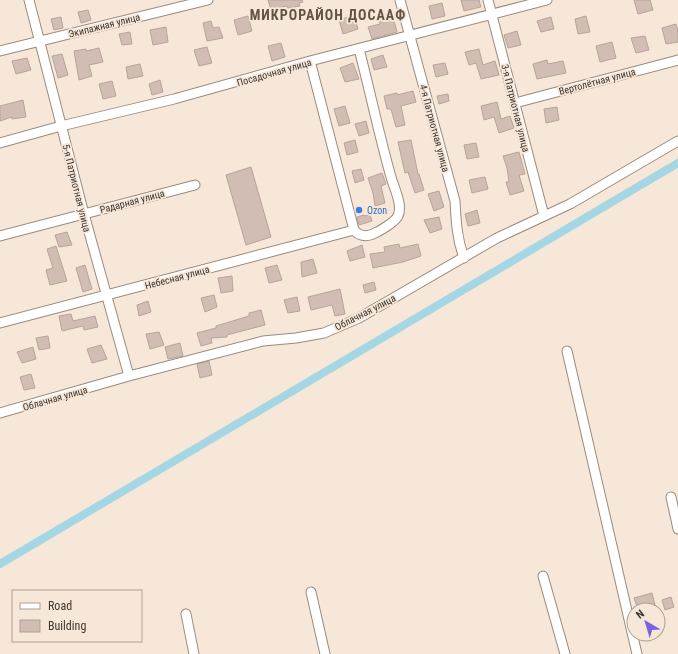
<svg xmlns="http://www.w3.org/2000/svg" width="678" height="654" viewBox="0 0 678 654" font-family="'Roboto Condensed',sans-serif">
<style>
.lines{fill:none;stroke-linecap:round;stroke-linejoin:round}
.canal{stroke:#a4d6e4;stroke-width:8}
.building{fill:#d1bdb3;stroke:#b7a49a}
.street-casing{stroke:#998b7d;stroke-width:11}
.street{stroke:#fff;stroke-width:9}
.shop-dot{fill:#3f7fe0;stroke:#f7e7d8;stroke-width:1.5}
.labels{text-anchor:middle;stroke-width:3.5;stroke-linejoin:round;paint-order:stroke}
.street-label{font-size:10px;fill:#3b352f;stroke:#f7e7d8}
.shop-label{font-size:10px;fill:#366cbe;stroke:#f7e7d8;text-anchor:start}
.district-label{font-size:14px;font-weight:bold;letter-spacing:1px;fill:#615447;stroke:#f7e7d8}
</style>
<rect width="100%" height="100%" fill="#f7e7d8"/>
<g class="lines">
<path class="canal" d="M0,564L678,163"/>
</g>
<path class="building" d="M268,0H302L303,2L299,3L300,6L288,8L287,6L271,10Z
M461,0H479L481,7L464,11Z
M634,0H650L653,10L638,14Z
M442,3L445,16L432,19L429,6Z
M88,10L91,20L81,23L78,12Z
M392,13L397,32L372,39L368,27L380,24L379,17Z
M354,15L358,29L343,34L339,20Z
M248,16L252,31L238,35L234,20Z
M586,16L590,32L578,34L575,19Z
M61,17L63,28L54,30L51,19Z
M551,17L554,29L541,32L537,21Z
M211,21L213,28L219,27L223,38L207,41L203,23Z
M676,24L678,31V42L666,44L662,28Z
M166,27L168,42L153,45L150,30Z
M517,31L521,45L508,48L504,35Z
M130,32L132,44L122,45L119,34Z
M645,36L649,50L636,53L631,38Z
M612,42L616,58L600,62L596,46Z
M281,43L285,57L272,61L268,46Z
M207,47L212,63L199,66L194,50Z
M99,48L103,62L89,65L92,76L79,80L74,51L86,49V51Z
M479,49L483,65L495,61L499,75L481,79L476,63L469,65L465,52Z
M62,54L68,75L58,78L52,56Z
M383,55L387,67L374,70L371,59Z
M27,58L31,70L16,74L12,61Z
M547,60L548,64L563,61L566,73L537,79L533,64Z
M353,63L359,79L345,82L340,68Z
M445,63L448,74L436,77L433,65Z
M140,64L143,76L128,79L126,67Z
M160,80L163,92L152,95L149,84Z
M112,81L116,96L103,99L99,84Z
M413,91L416,102L401,106L405,125L396,127L391,109H387L384,96L397,93V95Z
M448,94L449,101L439,104L437,96Z
M23,100L26,117L12,119V117L0,121V106Z
M497,102L501,119L510,116L514,128L499,133L494,117L484,120L481,106Z
M345,106L350,123L339,126L334,109Z
M557,107L559,120L546,123L544,109Z
M366,121L369,133L359,136L355,124Z
M355,140L358,152L347,155L344,143Z
M411,140L418,174H419L424,190L415,193L408,172L405,173L398,142Z
M476,143L479,157L467,159L464,145Z
M519,152L525,174L519,175L524,191L510,195L506,182H509L507,168L503,156Z
M251,167L271,237L246,245L226,175Z
M361,169L364,180L355,183L352,171Z
M382,173L386,184L381,186L385,203L375,206L373,193L368,178Z
M485,177L488,189L472,193L469,180Z
M439,191L444,207L434,211L428,194Z
M477,210L480,223L468,226L465,214Z
M364,215L365,216L370,215L372,221L359,225L357,217Z
M439,217L442,229L430,233L424,220Z
M67,232L72,245L59,247L55,235Z
M399,244L400,248L418,244L421,256L403,262L373,268L370,254L385,252L384,247Z
M362,245L365,257L350,261L347,251Z
M56,246L67,281L50,285L46,270L53,268L47,249Z
M313,259L317,273L302,277L301,262Z
M85,265L92,289L83,292L76,268Z
M277,265L282,280L269,283L265,268Z
M232,276L233,291L221,293L218,278Z
M374,282L376,290L365,293L363,285Z
M340,289L345,314L335,316L332,305L311,310L308,297Z
M214,295L217,307L205,312L201,298Z
M297,297L300,311L288,313L284,300Z
M148,301L151,312L139,316L137,305Z
M261,310L265,325L227,335V337L211,338L212,343L201,346L197,333L216,328V326L249,316V313Z
M71,314L73,321L95,316L98,327L84,330L83,326L62,331L59,316Z
M159,332L164,345L150,349L146,334Z
M48,336L50,348L39,350L36,338Z
M180,343L183,356L168,359L165,347Z
M101,345L107,359L92,363L87,349Z
M33,347L36,359L22,363L17,352Z
M209,361L212,375L200,378L197,364Z
M31,374L35,388L24,390L20,377Z
M652,593L655,605L638,609L634,598Z
M671,597L674,607L665,610L662,600Z"/>
<g class="lines">
<defs>
<path id="street" d="M29,0L84,214L129,376
M400,0L455,201C456,221 457,239 464,258
M488,0L544,216
M0,51L208,0
M310,61L354,230C359,236 366,237 373,234C380,231 395,222 398,216C403,205 394,188 391,177C379,135 370,91 359,49
M515,103L678,60
M0,143L61,126L174,99L310,61L547,0
M0,236L195,185
M0,323L354,230
M567,351L637,654
M0,413L129,376L263,341L296,338L324,333L359,318L497,238L570,204L678,141
M671,497L678,529
M543,576L565,654
M311,592L325,654
M186,614L194,654"/>
</defs>
<use href="#street" class="street-casing"/>
<use href="#street" class="street"/>
</g>
<circle class="shop-dot" cx="359" cy="210" r="4"/>
<g class="labels">
<g class="street-label">
<text transform="translate(104 25) rotate(-14)" y="4">Экипажная улица</text>
<text transform="translate(274 72) rotate(-16)" y="4">Посадочная улица</text>
<text transform="translate(597 81) rotate(-15)" y="4">Вертолётная улица</text>
<text transform="translate(516 108) rotate(76)" y="4">3-я Патриотная улица</text>
<text transform="translate(435 128) rotate(75)" y="4">4-я Патриотная улица</text>
<text transform="translate(77 188) rotate(76)" y="4">5-я Патриотная улица</text>
<text transform="translate(132 201) rotate(-15)" y="4">Радарная улица</text>
<text transform="translate(177 277) rotate(-15)" y="4">Небесная улица</text>
<text transform="translate(365 312) rotate(-27)" y="4">Облачная улица</text>
<text transform="translate(55 398) rotate(-16)" y="4">Облачная улица</text>
</g>
<g class="shop-label">
<text x="367" y="214">Ozon</text>
</g>
<g class="district-label">
<text x="328" y="20">МИКРОРАЙОН ДОСААФ</text>
</g>
</g>
<rect x="12" y="590" width="130" height="52" fill="#f7e7d8" stroke="#aca094"/>
<rect x="20" y="603" width="20" height="6" fill="#ffffff" stroke="#aca094"/>
<text x="48" y="610" font-size="12" fill="#3b352f">Road</text>
<rect x="20" y="620" width="20" height="12" fill="#d1bdb3" stroke="#aca094"/>
<text x="48" y="630" font-size="12" fill="#3b352f">Building</text>
<g transform="translate(646 622) rotate(322)"><circle r="19" fill="#f7e7d8" stroke="#aca094"/>
<path d="M0-3L7 15L0 10L-7 15Z" fill="#7c62dd"/>
<text y="-6" font-size="11" font-weight="bold" text-anchor="middle" fill="#3b352f">N</text>
</g>
</svg>
